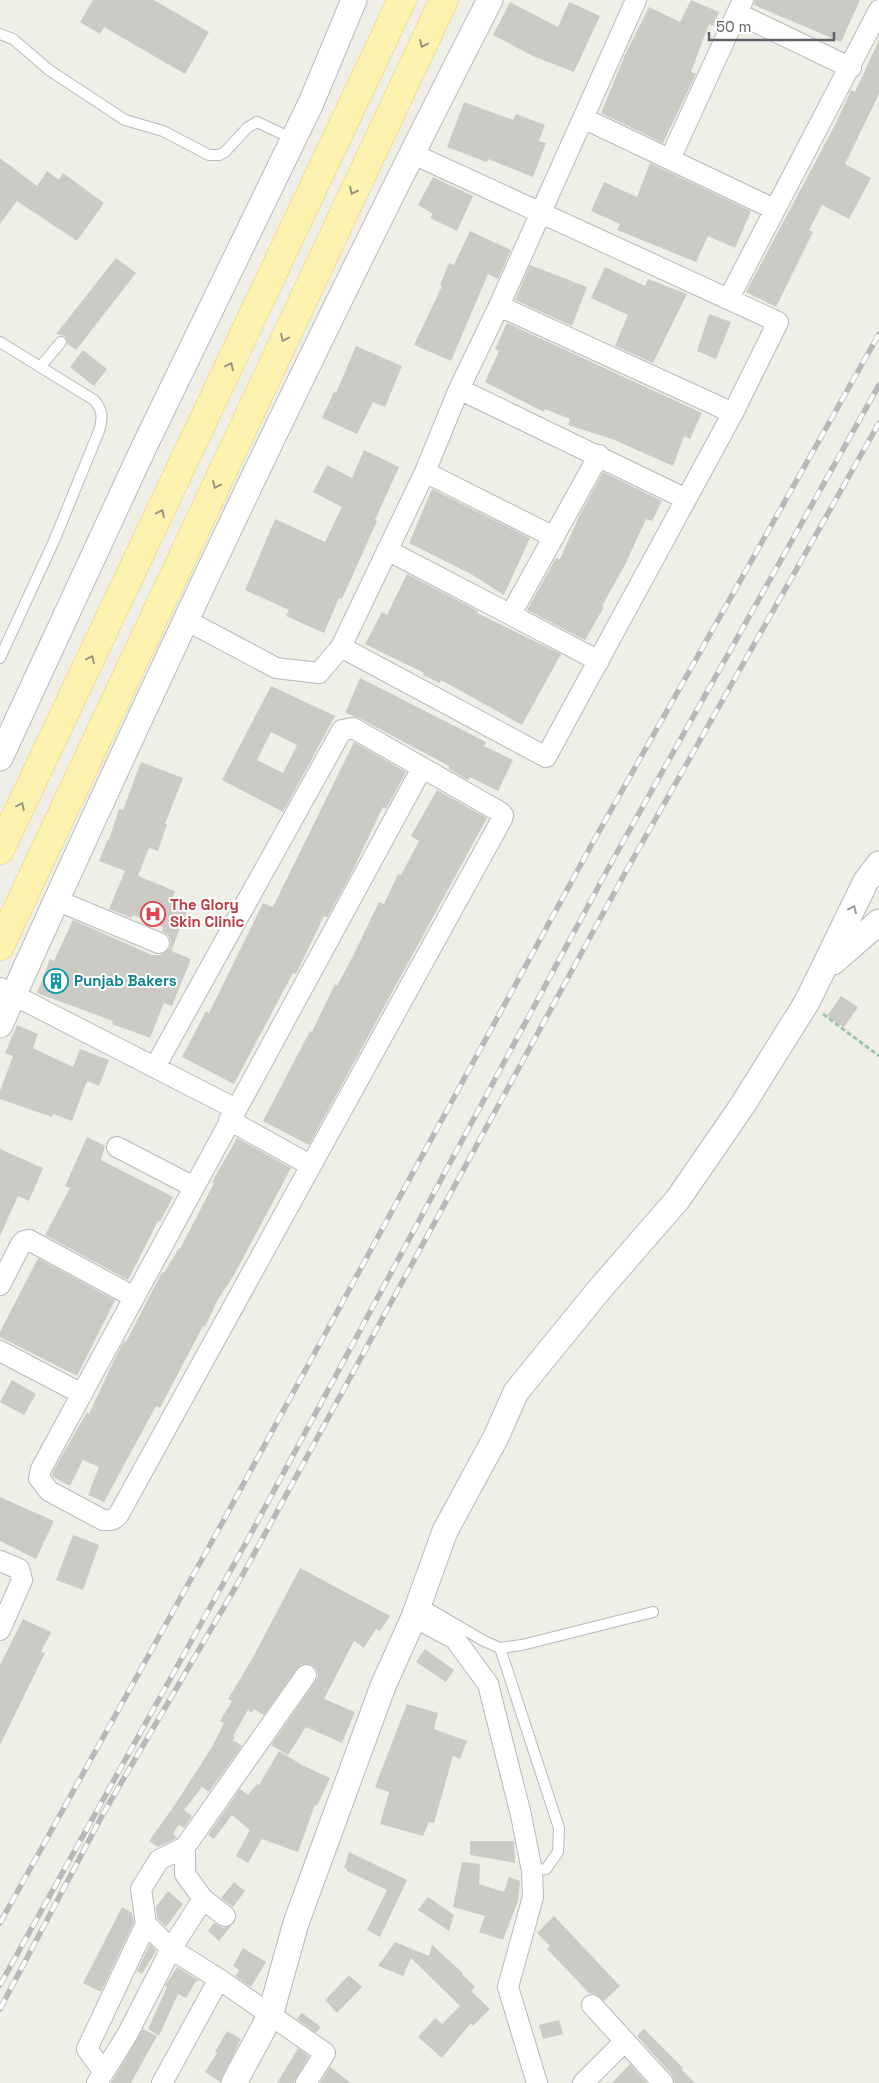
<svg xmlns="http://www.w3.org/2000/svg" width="879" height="2083" viewBox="0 0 879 2083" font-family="'Space Grotesk',sans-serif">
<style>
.building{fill:#cccac4;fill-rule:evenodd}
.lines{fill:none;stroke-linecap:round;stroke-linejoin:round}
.service-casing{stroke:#b7b9bd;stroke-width:12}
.minor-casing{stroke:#b7b9bd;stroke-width:22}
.tertiary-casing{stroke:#b7b9bd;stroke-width:27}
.primary-casing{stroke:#edcc63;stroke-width:29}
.path{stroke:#9fc7ac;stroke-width:3;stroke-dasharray:5 2.5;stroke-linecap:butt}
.service{stroke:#fff;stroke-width:10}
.minor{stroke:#fff;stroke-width:20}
.tertiary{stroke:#fff;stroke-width:25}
.primary{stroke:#fdf3b0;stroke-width:28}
.rail-casing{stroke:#b7b8b8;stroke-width:5.5}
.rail{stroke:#fff;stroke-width:4;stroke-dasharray:11;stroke-linecap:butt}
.oneway{stroke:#969581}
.oneway2{stroke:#97999c}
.labels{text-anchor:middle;stroke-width:4;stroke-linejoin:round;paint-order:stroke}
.health-label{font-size:15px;font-weight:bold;fill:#be3a42;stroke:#fff;text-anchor:start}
.culture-label{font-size:15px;font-weight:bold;fill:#0d838f;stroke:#fff;text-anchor:start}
</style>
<rect width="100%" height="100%" fill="#f0efe7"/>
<path class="building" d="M93,0H154L209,32L185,74L104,27L100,34L80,22Z
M691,0L719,12L713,26L709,24L691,72L696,74L663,143L601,113L625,55L649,7L680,22Z
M755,0H860L841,42L754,5Z
M510,2L558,27L569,2L600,16L574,72L533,56L493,35Z
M879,40V94L845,164L871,178L849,219L822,205L809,230L813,232L776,307L746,292L836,123L851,90L855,92Z
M464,102L513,120L516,114L545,125L539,141L546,143L533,177L488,159L487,162L447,147Z
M0,158L37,186L47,171L59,180L63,173L104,203L77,241L17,201L0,224Z
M650,163L751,211L735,248L708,236L696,262L617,230L620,224L591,211L604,182L637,197Z
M433,177L473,196L457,231L430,218L433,214L418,205Z
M470,231L511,250L498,279L488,274L451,361L414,345L442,286L440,285L449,263L454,265Z
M116,258L136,273L76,350L68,344L65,336L56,334Z
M530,265L587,287L572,326L515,300Z
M605,267L645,286L648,279L687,294L653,363L615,346L628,315L591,298Z
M709,314L731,322L716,359L697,351Z
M507,323L702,413L690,439L684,436L673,466L612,439L568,425L570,419L545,409L544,412L485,382L499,351L495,349Z
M356,346L402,366L385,407L373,402L357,434L322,418L334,392L336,393Z
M83,350L107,369L94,386L70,367Z
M364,450L399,467L375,520L377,521L342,599L339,598L324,633L286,616L289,610L245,590L275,519L325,542L342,507L313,492L327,465L352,478Z
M603,472L662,501L652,521L646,519L624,567L602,606L604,607L585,640L527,610L556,558L560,559L580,514Z
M432,489L530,538L504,595L471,574L409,543Z
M407,574L478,611L477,613L561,654L522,725L441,680L440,683L423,675L424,673L365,644L382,612L387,615Z
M360,678L486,742L484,746L513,760L498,791L470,777L468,780L449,769V766L359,718L345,713Z
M271,686L335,716L283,812L222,780ZM271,732L297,745L283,773L257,760Z
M354,742L406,772L386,809L383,807L350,876L327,918L324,916L296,974L293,973L234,1084L182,1057L206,1011L209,1013L263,903L273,907Z
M141,762L183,778L165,824H167L158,851L149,848L138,876L175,891L173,897L190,904L171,951L191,959L172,1006L164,1003L150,1038L112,1024L113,1021L37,993L50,959L54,961L73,920L152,955H161L170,948L171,941L168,935L162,931L163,927L133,915L132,918L109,909L125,871L99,861L108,839L109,840L119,809L123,810Z
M437,790L487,818L309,1145L263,1121L310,1031L312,1032L335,984L337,986L353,956L379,902L384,904L398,874L401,875L419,841L411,836Z
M841,996L858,1007L844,1027L827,1016Z
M17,1025L38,1034L33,1048L73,1067L80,1049L109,1060L99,1086L87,1081L72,1121L53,1114L52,1117L0,1099V1091L13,1056L5,1053Z
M87,1137L105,1146L101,1160L173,1197L160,1222L158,1221L128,1280L45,1235L70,1188L65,1186Z
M237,1138L291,1168L234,1275L217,1301L205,1327L203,1326L160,1408L156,1406L104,1502L88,1495L99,1467L83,1460L70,1486L53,1477L52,1473L87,1412L89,1414L115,1358L124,1341L126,1342L162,1272L164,1273L179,1248L180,1249L214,1183L212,1182Z
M0,1149L43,1168L29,1201L18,1196L0,1236Z
M38,1258L115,1300L77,1376L0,1337V1332Z
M12,1380L36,1394L24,1415L0,1402Z
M0,1497L54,1521L36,1559L0,1541Z
M73,1535L99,1545L83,1590L56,1580Z
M300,1568L390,1616L380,1631L376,1629L364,1648L354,1641L324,1699L355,1712L342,1743L306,1727L288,1755L271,1745L318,1677L317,1670L312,1665L301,1664L264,1715L254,1709L252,1713L248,1710L233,1736L235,1737L233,1740L242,1746L209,1792L202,1787L184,1810L192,1816L184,1828L179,1825L173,1833L177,1838L158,1847L149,1841L174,1806L212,1747L224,1723L220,1721L232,1701L228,1699L252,1659Z
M23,1619L51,1632L41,1652L45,1653L0,1745V1665Z
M425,1649L454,1670L446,1682L416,1662Z
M407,1704L438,1713L434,1729L467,1741L460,1759L453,1756L434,1823L429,1822L423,1836L380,1824L389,1792L375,1787Z
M279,1751L302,1765L330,1778L317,1806L315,1805L298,1852L262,1839L248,1863L236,1856L250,1830L232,1815L214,1839L208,1835L240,1789L248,1795L257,1784L259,1785Z
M470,1841H514L515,1863L470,1855Z
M349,1852L407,1880L380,1937L367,1930L387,1890L347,1871V1869L344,1868Z
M462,1862L480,1864L479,1884L504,1892L509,1877L520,1881L518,1901L503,1940L479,1932L485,1916L453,1907Z
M234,1882L245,1891L233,1907L221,1898Z
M168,1891L183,1904L166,1927L157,1918L156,1907Z
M428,1897L454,1915L449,1931L418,1910Z
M122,1907L132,1913L134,1922L101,1992L83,1983Z
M554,1916L620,1986L604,2001L596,1994L589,1993L547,1949L550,1946L537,1933Z
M214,1923L223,1928L231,1926L219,1941L208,1931Z
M395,1942L429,1956L432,1945L463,1973L462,1974L475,1987L471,1991L490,2009L473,2026L471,2023L442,2058L418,2037L435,2018L442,2024L460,2006L411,1958L403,1976L378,1966Z
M150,1944L156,1951L142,1974L137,1971Z
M243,1948L266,1962L251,1987L235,1976L239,1970L233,1966Z
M177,1967L200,1981H196L186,1998L178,1994L159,2036L148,2029L167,1987L165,1986Z
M349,1975L362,1987L337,2013L325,2000Z
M302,2013L321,2027L316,2033L297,2019Z
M559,2020L563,2034L543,2039L539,2025Z
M143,2029L157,2036L131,2083H111Z
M644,2029L683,2068L682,2070L695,2083H675L672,2075L637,2036Z
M227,2031L241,2039L220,2082L205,2072L217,2053L215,2052Z
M298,2048L309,2056L294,2083H277Z
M630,2064L647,2083H612Z
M330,2067L351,2083H320Z"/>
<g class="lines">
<defs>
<path id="service" d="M0,34L13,39L49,70L125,120L163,131L209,155H219L225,152L247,128L257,122L293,139
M0,342L94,400C103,410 103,419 99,431L54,541L0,658
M41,366L61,342
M419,1603L484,1641L500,1648L522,1645L653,1612
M500,1648L559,1828L558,1852L546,1869L532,1871"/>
<path id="minor" d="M737,13L851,68
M583,118L774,209
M670,159L743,0
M729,298L879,10
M499,306L733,413
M459,389L686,499
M425,472L554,537
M387,550L599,661
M511,614L599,455
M186,620L276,668L319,673L341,647L425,472L459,389L499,306L636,0
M341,647L546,757L733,413L778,322L411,153
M56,900L159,943
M0,988L236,1109
M155,1067L342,730L353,728L500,812L503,815L502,819L119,1514C114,1520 111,1521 103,1520L49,1491L39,1478L41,1469L422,768
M229,1120L310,1165
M117,1147L194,1187
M0,1285L21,1244L24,1241L29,1240L134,1297
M0,1351L82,1394
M0,1561L19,1569L22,1580L0,1630
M414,1617L455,1639L488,1684L521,1815L532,1871L533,1897L508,1987L537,2083
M306,1675L185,1847L159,1860L141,1889L146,1924L171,1949L219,1979L325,2053L306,2083
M185,1847V1874L203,1899L225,1916
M592,2005L663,2083
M104,2072L87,2049L146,1924
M97,2083L127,2035L171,1949L203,1899
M162,2083L219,1979
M583,2083L625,2041"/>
<path id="tertiary" d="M0,758L144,447L311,103L354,0
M833,962L879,922
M0,1025C155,680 317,337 490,0
M234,2083L270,2016L296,1923L383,1686L414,1617L445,1531L496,1437L516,1392L599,1290L678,1199L742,1106L807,1002L866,881L879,864"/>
<path id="primary" d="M0,850L402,0
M0,946L444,0"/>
</defs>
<use href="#service" class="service-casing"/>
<use href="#minor" class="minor-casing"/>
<use href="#tertiary" class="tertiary-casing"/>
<use href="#primary" class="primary-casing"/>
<path class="path" d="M823,1014L879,1056"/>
<use href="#service" class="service"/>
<use href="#minor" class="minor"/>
<use href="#tertiary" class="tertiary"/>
<use href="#primary" class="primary"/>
<defs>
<path id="rail" d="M0,1923L221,1525L592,844L879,334
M0,1985L248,1539L610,865L879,385
M0,2009L103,1814L242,1576L625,873L879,423"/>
</defs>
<use href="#rail" class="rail-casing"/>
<use href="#rail" class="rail"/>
</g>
<defs><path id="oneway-chevron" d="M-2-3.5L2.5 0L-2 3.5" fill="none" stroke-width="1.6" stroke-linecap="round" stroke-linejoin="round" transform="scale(1.25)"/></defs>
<g class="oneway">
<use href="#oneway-chevron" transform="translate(423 44) rotate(115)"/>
<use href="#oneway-chevron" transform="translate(353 191) rotate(115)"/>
<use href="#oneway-chevron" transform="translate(284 338) rotate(115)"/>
<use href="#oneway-chevron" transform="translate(230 366) rotate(-65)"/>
<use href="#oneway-chevron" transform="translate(216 485) rotate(115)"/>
<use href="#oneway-chevron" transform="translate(161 513) rotate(-65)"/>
<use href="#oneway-chevron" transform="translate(91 659) rotate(-64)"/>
<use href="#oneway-chevron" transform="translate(21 806) rotate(-64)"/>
</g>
<use class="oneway2" href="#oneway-chevron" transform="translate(853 909) rotate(-65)"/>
<defs>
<symbol id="hospital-ring" viewBox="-11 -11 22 22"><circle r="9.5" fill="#fff" stroke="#e0444e" stroke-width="1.5"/><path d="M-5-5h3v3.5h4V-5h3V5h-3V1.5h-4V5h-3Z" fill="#e0444e"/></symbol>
<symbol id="building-ring" viewBox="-11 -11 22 22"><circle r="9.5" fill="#fff" stroke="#0f9aa8" stroke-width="1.5"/><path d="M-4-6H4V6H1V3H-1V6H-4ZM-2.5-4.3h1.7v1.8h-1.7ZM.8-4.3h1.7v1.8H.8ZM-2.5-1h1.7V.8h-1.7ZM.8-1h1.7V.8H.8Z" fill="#0f9aa8"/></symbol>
</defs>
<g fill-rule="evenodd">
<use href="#hospital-ring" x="139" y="900" width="28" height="28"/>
<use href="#building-ring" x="42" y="967" width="28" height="28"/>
</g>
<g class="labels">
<g class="health-label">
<text x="170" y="910">The Glory<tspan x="170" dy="17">Skin Clinic</tspan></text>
</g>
<g class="culture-label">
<text x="74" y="986">Punjab Bakers</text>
</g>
</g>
<path d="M709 32v8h125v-8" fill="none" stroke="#5f6267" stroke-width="2.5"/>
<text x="716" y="32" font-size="15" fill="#5f6267" stroke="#ffffff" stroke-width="4" paint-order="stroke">50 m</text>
</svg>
